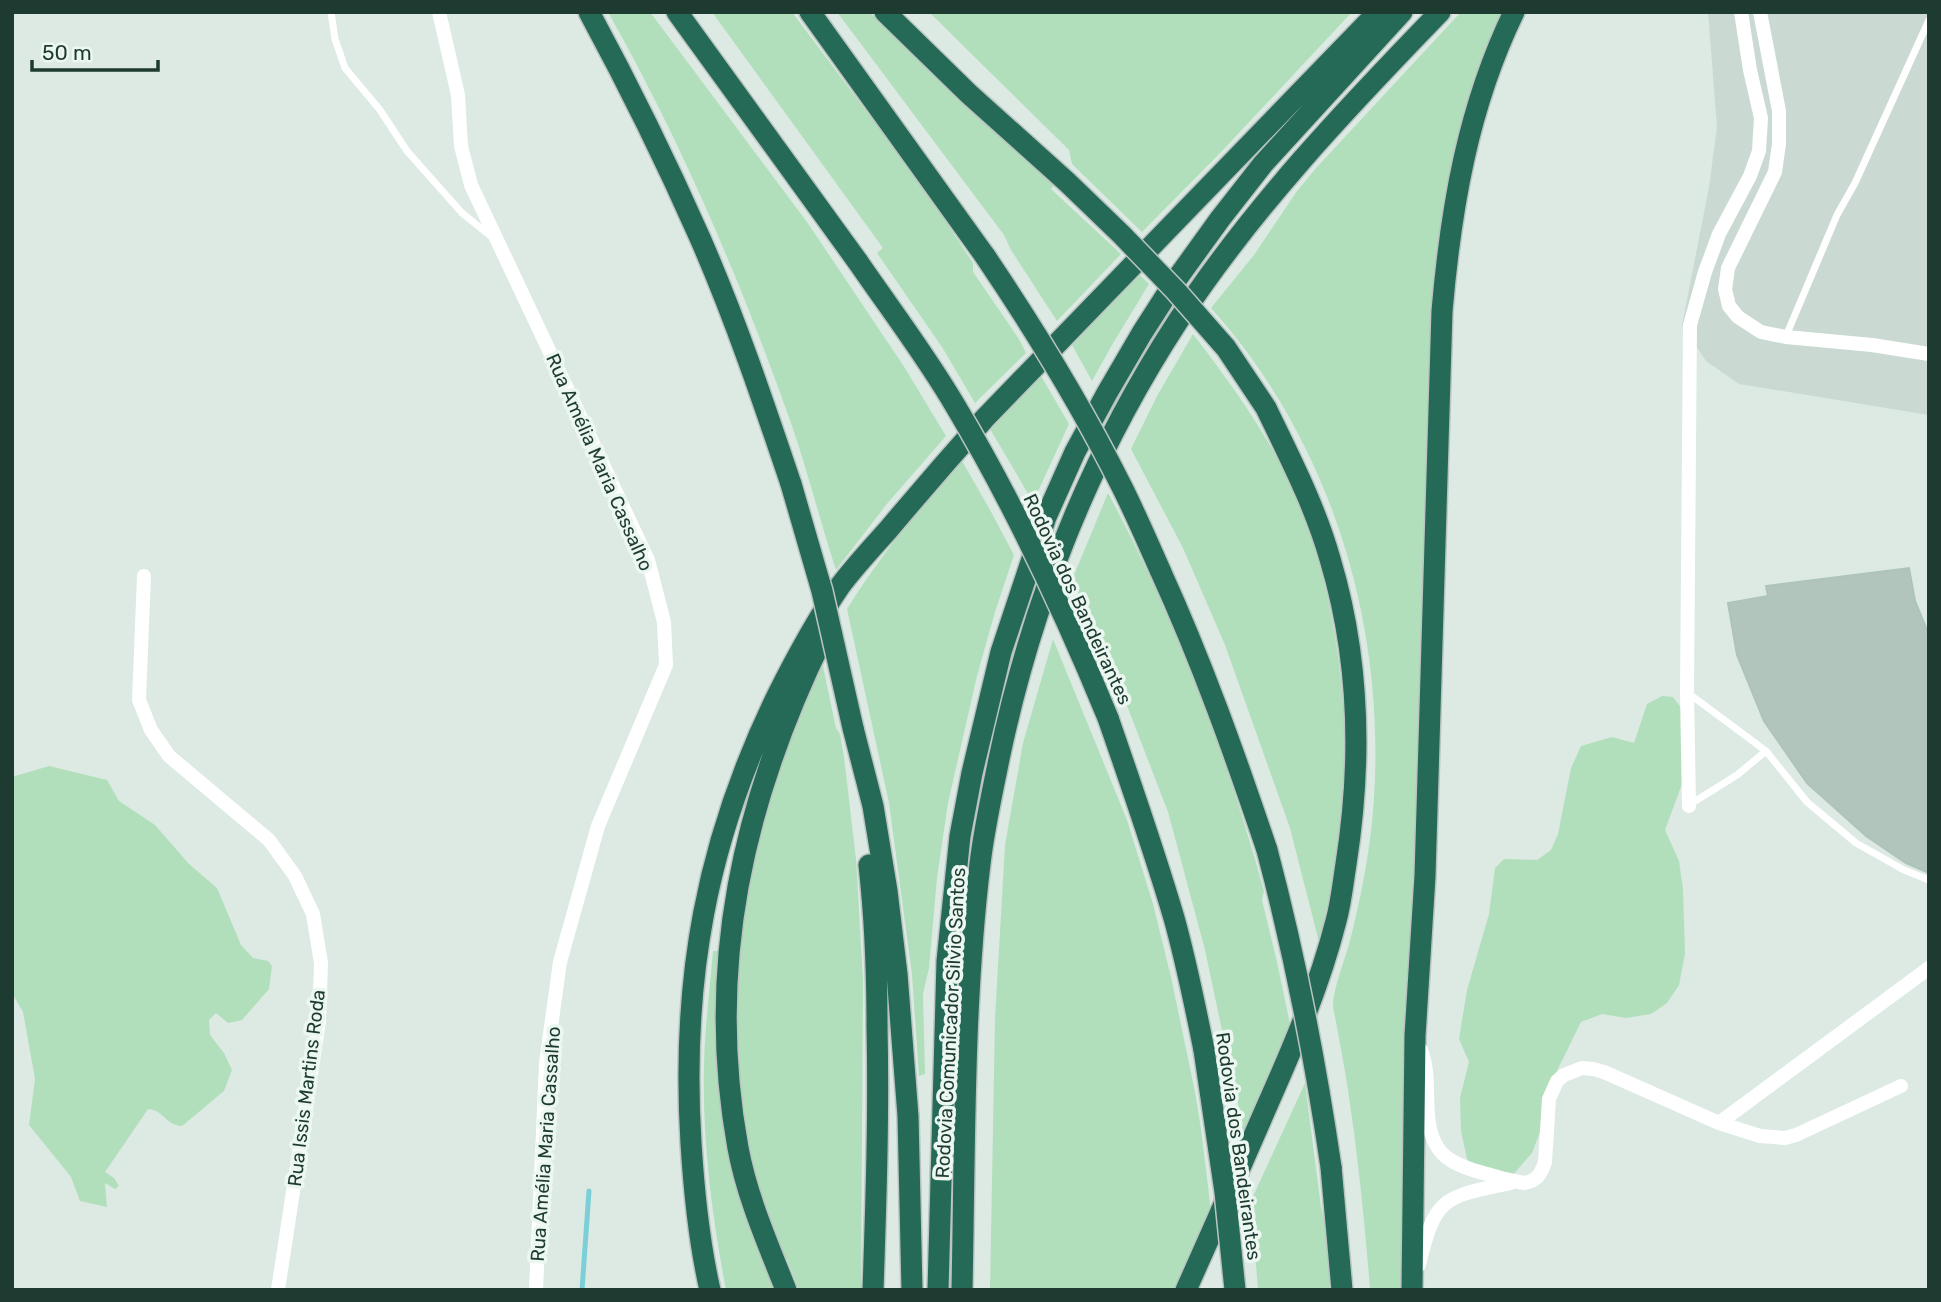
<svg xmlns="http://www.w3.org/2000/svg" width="1941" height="1302" viewBox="0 0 1941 1302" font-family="Rubik,sans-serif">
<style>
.built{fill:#cadad2}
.green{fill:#b2dfbb}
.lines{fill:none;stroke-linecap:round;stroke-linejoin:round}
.stream{stroke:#7dcfd7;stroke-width:5}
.building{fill:#b1c5bc;stroke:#aec4ba;stroke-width:2}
.highway-casing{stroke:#bbc4c1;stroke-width:24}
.lane{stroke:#fff;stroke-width:7}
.street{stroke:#fff;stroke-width:14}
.highway{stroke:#256a57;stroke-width:21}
.highway-bridge-casing{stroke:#bbc4c1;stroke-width:24;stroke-linecap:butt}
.highway-bridge{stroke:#256a57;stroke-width:21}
.labels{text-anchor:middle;stroke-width:7;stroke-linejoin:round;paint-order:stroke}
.street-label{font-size:19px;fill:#1d3b31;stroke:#ecf7f1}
</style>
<rect width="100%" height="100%" fill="#dceae3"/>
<path class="built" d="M1708,12H1929V415L1739,384L1706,361L1682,325L1709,187L1717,127Z"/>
<path class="green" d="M608,12H650L807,222L903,365L946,436L886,505L836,570C820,521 808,472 791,423C741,282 682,143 608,12Z
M712,12H792L921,184L973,263V272L1019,339L1026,353L975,403L942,347L877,253L883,248Z
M837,12H869L1054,185L1051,189L1121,254L1057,321L1011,250L1004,235Z
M929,12H1352L1222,151L1142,232L1072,164L1069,150Z
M1461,12H1504L1452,166L1440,232L1434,290L1430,365L1403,1290H1370C1365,1223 1358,1157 1348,1090C1345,1070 1341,1049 1337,1028C1336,1020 1333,1010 1333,1002C1335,984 1345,959 1350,941C1360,902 1370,851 1373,811C1388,630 1333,444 1211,308L1254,255L1297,191L1317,167Z
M1140,275L1149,284L1112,345L1092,381L1072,345Z
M1193,334C1226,377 1259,422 1284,471C1327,554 1346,671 1345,764C1344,824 1333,884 1319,942L1290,828L1225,645L1183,548L1131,449L1157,396Z
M1041,376L1069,424L1033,502L990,429Z
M962,461L989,508L1014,555L995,612L977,676L948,803L937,878L929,968L923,994L925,1074L919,1076L912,975L889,803L847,609C880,556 919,508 962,461Z
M1108,493C1176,619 1226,753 1264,891L1262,900L1277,962L1290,1024L1244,1139L1228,1042L1224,1040L1205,950L1168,812L1126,703L1072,580Z
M1053,639L1127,820L1153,904L1171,977L1195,1092L1201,1129L1211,1211L1176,1290H990L995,1018L1005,845L1023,743Z
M821,657L836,728L840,734L844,757L856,859L863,980L861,1290H799L787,1259H783L761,1201L742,1124L733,1001L750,866L777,767Z
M1662,696L1673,697L1682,709V784L1665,830L1679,861L1683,889L1685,954L1679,985L1667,1003L1651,1014L1626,1018L1602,1014L1581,1022L1547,1091L1540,1132L1532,1153L1511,1177L1479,1178L1467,1159L1461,1131L1460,1098L1469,1062L1459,1039L1467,990L1489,914L1495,868L1504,859L1537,860L1551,850L1558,834L1571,768L1581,746L1612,737L1634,743L1647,704Z
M49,766L107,780L119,801L155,825L189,864L217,888L241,945L253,958L268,961L272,966L269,989L242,1020L228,1023L216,1013L209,1020L210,1035L224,1053L232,1070L224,1091L182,1126C165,1125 164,1110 148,1109L105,1172L114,1178L119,1186L115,1189L105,1183L107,1207L80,1201L71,1177L29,1125L35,1079L23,1012L12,993V777Z
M713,951H721L719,1026L779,1290H726C712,1216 702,1140 704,1064C705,1026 710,988 713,951Z
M1305,1083L1321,1207L1326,1227L1330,1290H1258L1251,1201Z"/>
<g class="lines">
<path class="stream" d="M582,1290L589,1191"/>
</g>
<path class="building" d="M1909,568L1915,601L1929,635V873L1906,863L1866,836L1807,783L1764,721L1737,655L1728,603L1768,596L1766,586Z"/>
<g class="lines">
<defs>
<path id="highway" d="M589,12C629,86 666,161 700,238C735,318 763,401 791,484
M677,12L858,262
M810,12L985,256
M885,12L969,94L1067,182
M1160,570C1202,662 1235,755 1267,850
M1108,718C1131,784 1154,850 1174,918C1186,961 1195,1005 1204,1050
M853,728L873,806L887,891L897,974L908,1116L912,1290
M869,865C875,919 877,972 877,1026C879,1114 876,1202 873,1290
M1331,1167L1342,1290
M710,1290C699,1242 694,1192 691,1143C681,981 706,842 777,696C796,658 816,621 840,586C855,566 872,548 888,530C920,492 952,455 985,418L1378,12
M786,1290C768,1244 747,1197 738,1148C705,967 743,801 823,637
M938,1290L947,961L960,836L972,773L1001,652L1046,517L1075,452L1107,393L1142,333L1176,280L1220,219L1263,164L1402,12
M962,1290C965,1149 963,1004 980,864C984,829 992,794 999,759C1032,601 1090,456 1178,321C1252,208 1346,109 1440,12
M1186,1290C1212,1232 1238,1173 1263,1115C1291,1052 1319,988 1336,921C1341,903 1343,883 1346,864C1362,762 1360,659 1330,559C1315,506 1290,458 1266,408
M1412,1290L1415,1036L1425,876L1442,311C1451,207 1468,107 1514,12"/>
</defs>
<use href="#highway" class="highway-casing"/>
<path class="lane" d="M331,12L335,39L345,68L380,110L407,151L462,213L492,237
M1786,336L1837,215L1855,183L1929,20
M1688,693L1766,751L1807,802L1856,843L1904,870L1929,880
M1689,805L1737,775L1766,751"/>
<path class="street" d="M439,12L458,95L461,146L471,185L648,560L664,622L666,665L598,826L560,962L546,1063L536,1290
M1760,12L1779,111V144L1775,172L1728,268L1725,289L1729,306L1738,317L1761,332L1786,337L1872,345L1929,354
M144,576L139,700L151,730L169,756L269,840L295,876L313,914L321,963L319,1021L278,1290
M1689,806L1687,692L1690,325L1705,272L1719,234L1750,176L1759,151L1761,118L1750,70L1741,12
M1421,1050C1429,1071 1426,1092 1428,1115C1431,1155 1451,1165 1487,1174C1499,1178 1511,1181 1524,1183C1537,1181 1541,1174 1545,1162L1549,1099L1557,1081L1564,1075L1582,1068L1593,1069L1604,1072L1719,1123L1760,1136L1785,1138L1796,1135L1901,1086
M1719,1123L1929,968
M1419,1265C1435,1196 1444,1197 1511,1183"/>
<use href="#highway" class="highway"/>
<defs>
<path id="highway-bridge" d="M1067,182L1122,235L1176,291L1226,348L1266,408
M985,256C1035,330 1082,407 1122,487C1136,515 1148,543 1160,570
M858,262C891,310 927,357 956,407C1015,506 1064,611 1108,718
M791,484L822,591L853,728
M1267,850C1295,956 1315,1058 1331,1167
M1204,1050L1225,1192L1235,1290"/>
</defs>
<use href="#highway-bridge" class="highway-bridge-casing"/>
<use href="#highway-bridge" class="highway-bridge"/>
</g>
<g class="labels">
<g class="street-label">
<text transform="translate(600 462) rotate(66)" y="7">Rua Amélia Maria Cassalho</text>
<text transform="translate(1078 599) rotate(65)" y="7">Rodovia dos Bandeirantes</text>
<text transform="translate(950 1023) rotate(-87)" y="7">Rodovia Comunicador Silvio Santos</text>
<text transform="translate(306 1088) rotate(-83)" y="7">Rua Issis Martins Roda</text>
<text transform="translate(545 1144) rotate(-86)" y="7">Rua Amélia Maria Cassalho</text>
<text transform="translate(1239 1146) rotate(82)" y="7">Rodovia dos Bandeirantes</text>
</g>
</g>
<rect width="1941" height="1302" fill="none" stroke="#1d3b31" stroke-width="28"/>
<path d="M32 60v10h126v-10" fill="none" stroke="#1d3b31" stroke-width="3.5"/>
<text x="42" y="60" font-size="21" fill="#1d3b31" stroke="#ecf7f1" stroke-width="5" paint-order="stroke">50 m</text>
</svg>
